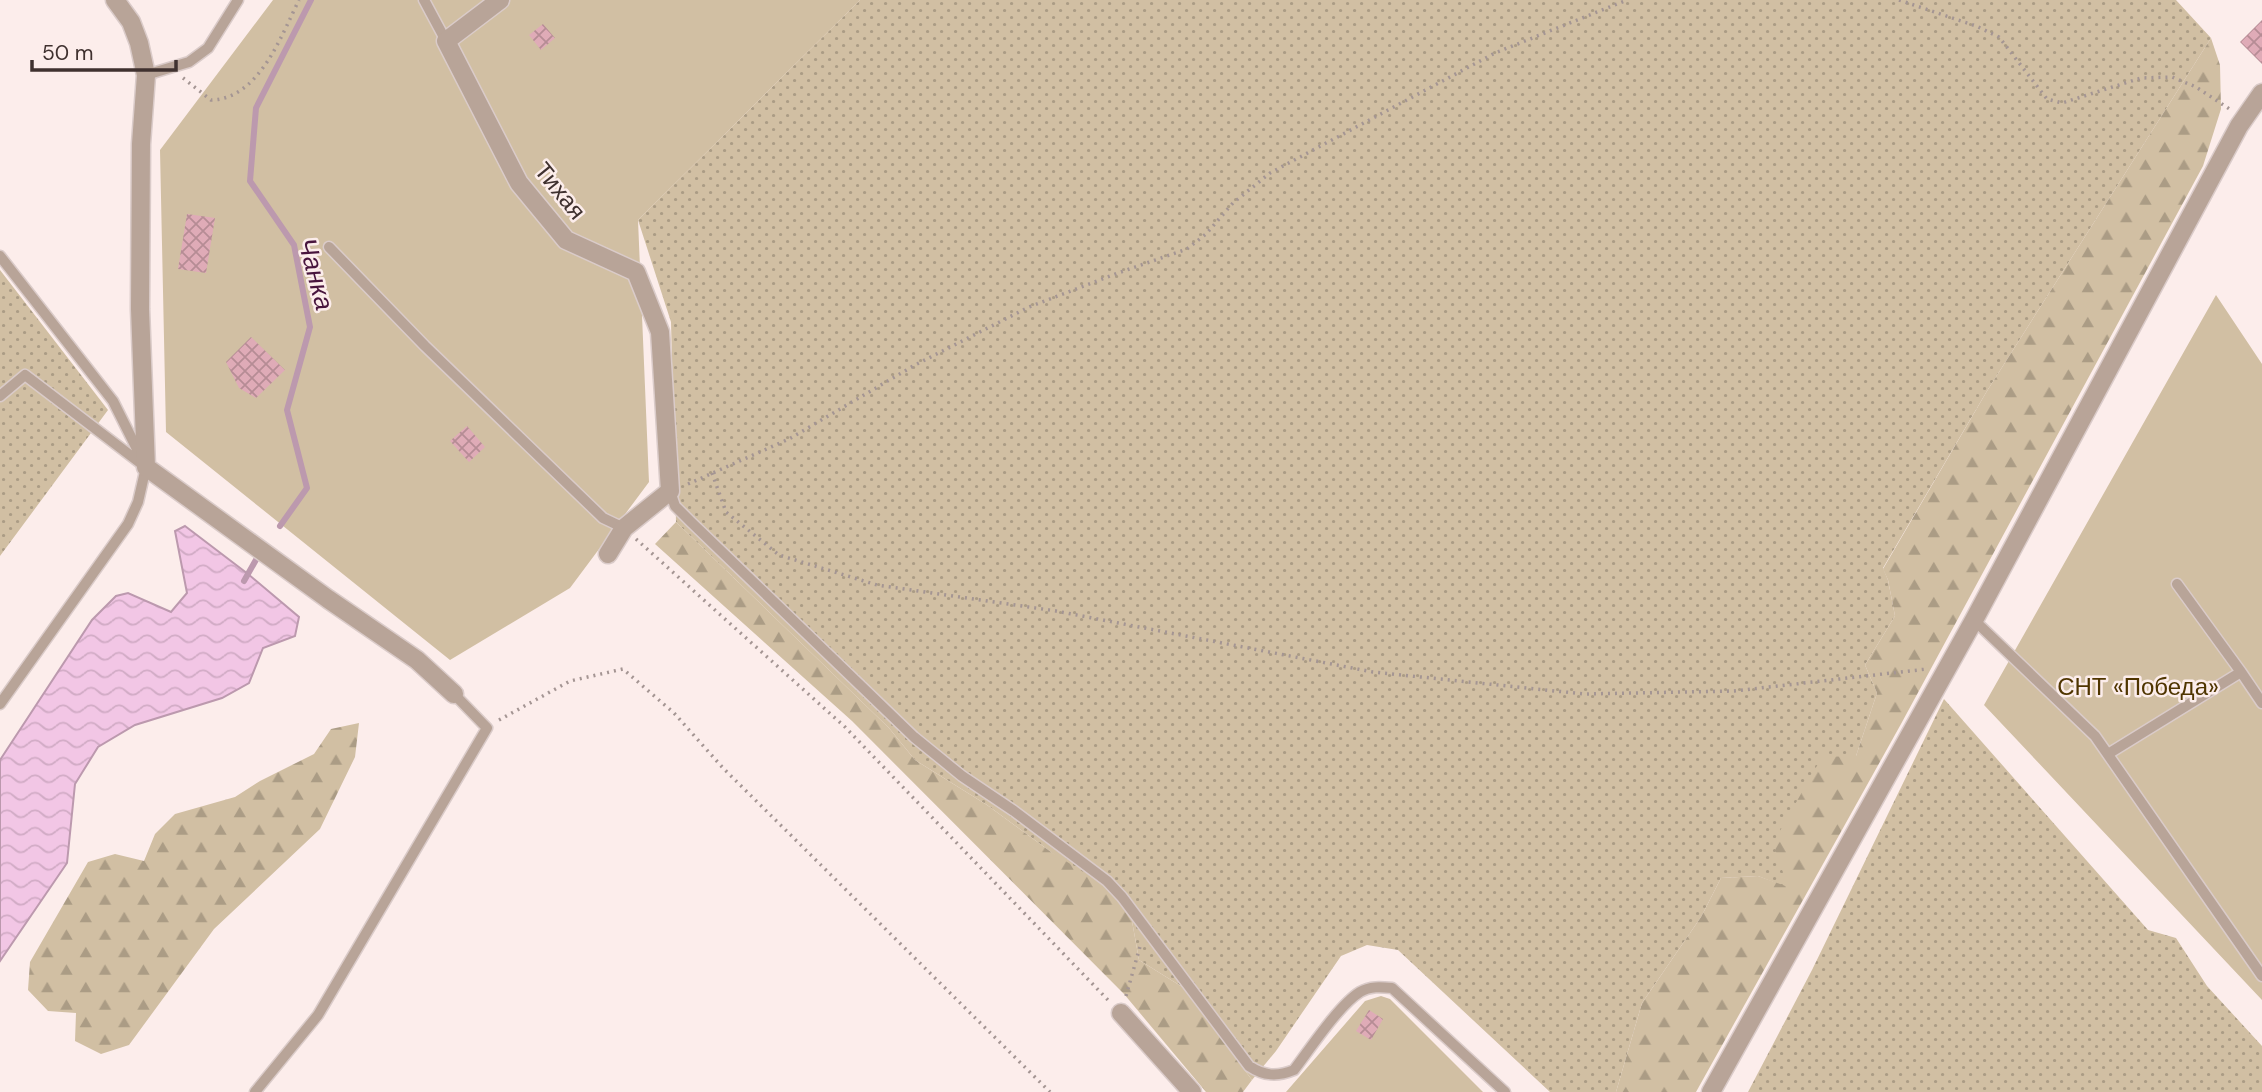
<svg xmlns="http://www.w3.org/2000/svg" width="2262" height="1092" viewBox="0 0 2262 1092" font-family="'DM Sans',sans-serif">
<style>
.grass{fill:url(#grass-dots)}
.forest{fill:url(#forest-firs)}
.garden{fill:#d1bfa3}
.water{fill:url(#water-waves);stroke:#bc99ae;stroke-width:2}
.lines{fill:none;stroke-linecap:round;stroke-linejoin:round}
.stream{stroke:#bc99ae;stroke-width:6}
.building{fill:url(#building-cross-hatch)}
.service-casing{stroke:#dacbc9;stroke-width:13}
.minor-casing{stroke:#dacbc9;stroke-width:21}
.path{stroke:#a49593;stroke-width:3.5;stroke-dasharray:2 5;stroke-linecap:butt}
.service{stroke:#b8a498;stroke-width:10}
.minor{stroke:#b8a498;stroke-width:18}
.labels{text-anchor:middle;stroke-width:5;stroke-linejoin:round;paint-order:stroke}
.street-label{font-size:24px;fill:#3f312f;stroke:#fcedeb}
.park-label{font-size:24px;fill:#4f3500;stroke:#fcedeb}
.water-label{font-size:26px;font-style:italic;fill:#48153d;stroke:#fcedeb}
</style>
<defs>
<pattern id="grass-dots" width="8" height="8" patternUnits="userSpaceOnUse" patternTransform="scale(1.75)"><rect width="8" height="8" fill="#d1bfa3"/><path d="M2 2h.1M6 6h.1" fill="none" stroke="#ab9c85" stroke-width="1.8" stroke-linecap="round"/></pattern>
<pattern id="forest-firs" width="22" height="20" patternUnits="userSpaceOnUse" patternTransform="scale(1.75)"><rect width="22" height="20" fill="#d1bfa3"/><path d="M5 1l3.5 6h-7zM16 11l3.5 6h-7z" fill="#ab9c85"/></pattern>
<pattern id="water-waves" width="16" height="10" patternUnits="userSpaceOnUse" patternTransform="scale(1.75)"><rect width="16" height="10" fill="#f2c6e5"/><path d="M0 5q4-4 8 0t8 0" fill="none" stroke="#d1abc5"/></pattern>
<pattern id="building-cross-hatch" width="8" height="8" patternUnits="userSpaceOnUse" patternTransform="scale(1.75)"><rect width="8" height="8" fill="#dfabb7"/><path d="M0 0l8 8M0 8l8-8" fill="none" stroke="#b68c95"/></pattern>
</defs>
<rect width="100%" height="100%" fill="#fcedeb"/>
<path class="grass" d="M860,0H2176L2211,38L1987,391L1883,568L1888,580L1895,616L1865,665L1877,693L1856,756L1788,888L1758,876L1721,878L1701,917L1642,1003L1616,1092H1550L1398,950L1367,945L1341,956L1276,1051L1252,1080L1184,988L1139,960L1132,921L1051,852L987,805L915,760L889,728L676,522L671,322L638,220Z
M0,270L108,410L0,556Z
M1944,699L2148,930L2176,938L2207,986L2262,1046V1092H1748L1812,970Z"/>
<path class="forest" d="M2211,38L2220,65L2221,109L2203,166L1901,724L1696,1092H1616L1642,1003L1701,917L1721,878L1758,876L1788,887L1773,843L1822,757L1856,756L1877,693L1865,665L1895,616L1888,580L1883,569L1987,391Z
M676,522L889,728L915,760L987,805L1051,852L1106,886L1132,921L1139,960L1184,988L1252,1080L1243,1092H1206L1124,994L852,721L655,544Z
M359,723L355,757L320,829L214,929L129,1045L101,1054L75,1041L76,1013L48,1011L28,990L30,962L88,862L115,854L144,861L155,834L175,814L235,797L260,781L314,754L331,729Z"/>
<path class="garden" d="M273,0H860L638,220L649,482L570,588L450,660L166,432L160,150Z
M2216,295L2262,364V1000L1984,705Z
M1381,996L1390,999L1483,1092H1286L1365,1001Z"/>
<path class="water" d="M185,526L248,574L299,617L295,636L263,648L249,683L222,698L135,725L98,747L75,784L67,863L0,961V760L92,620L116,596L128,593L171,612L187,593L175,531Z"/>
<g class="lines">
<path class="stream" d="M280,526L307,488L287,410L310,327L294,245L250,181L256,108L311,0
M244,581L257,558"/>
</g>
<path class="building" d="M2262,20V64L2240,42Z
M543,24L555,38L541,50L529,35Z
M187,214L215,218L206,273L178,269Z
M251,337L285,370L256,398L239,388L226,362Z
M467,426L485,447L469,462L450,441Z
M1369,1010L1383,1019L1371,1040L1356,1031Z"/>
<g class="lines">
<defs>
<path id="service" d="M424,0L446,41
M146,75L189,62L208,48L238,0
M329,247L425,346L603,518L624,528
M0,256L113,401L146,467L138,502L128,524L0,704
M0,396L25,375L143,465
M670,491L675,506L691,522L914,737L962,776L1014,811L1107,881L1122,897L1249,1066C1264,1076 1277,1077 1294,1070C1310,1049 1339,1005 1360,992C1370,986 1381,987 1392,988L1505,1092
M2177,584L2241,672
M1974,620L2095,736L2262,976
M2108,754L2241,672L2262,703
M255,1092L318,1015L487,728L454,694"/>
<path id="minor" d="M115,0L131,22L139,43L146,75L141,144L140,309L146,467L328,599L417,660L454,694
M500,0L446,41L519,183L566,240L636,272L660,332L670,491L624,528L608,554
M1121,1013L1192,1092
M1711,1092L1974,620L2239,126L2262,93"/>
</defs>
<use href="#service" class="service-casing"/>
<use href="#minor" class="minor-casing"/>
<path class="path" d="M1899,0L1976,26L1999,37L2047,99L2062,103L2141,78L2172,77L2196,87L2231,110
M183,78L211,100C259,99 281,36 299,0
M712,473L726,512L779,555L877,585L1056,611L1373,672L1584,694L1734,691L1927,669
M688,484L789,439L915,365L1029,307L1118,273L1187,249L1206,234L1233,203L1270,173L1495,53L1627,0
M636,539L845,727L1108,1000
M499,720L570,681L623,669L674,713L723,768L1050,1092
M1126,996L1141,943"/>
<use href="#service" class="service"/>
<use href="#minor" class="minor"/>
</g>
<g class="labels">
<g class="street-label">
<text transform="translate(560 191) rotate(51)" y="8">Тихая</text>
</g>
<g class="park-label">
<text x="2138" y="695">СНТ «Победа»</text>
</g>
<g class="water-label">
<text transform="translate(316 274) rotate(75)" y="9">Чанка</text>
</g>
</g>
<path d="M32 60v10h144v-10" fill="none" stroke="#3f312f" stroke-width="3.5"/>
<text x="42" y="60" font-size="21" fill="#3f312f" stroke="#fcedeb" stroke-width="5" paint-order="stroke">50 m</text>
</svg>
